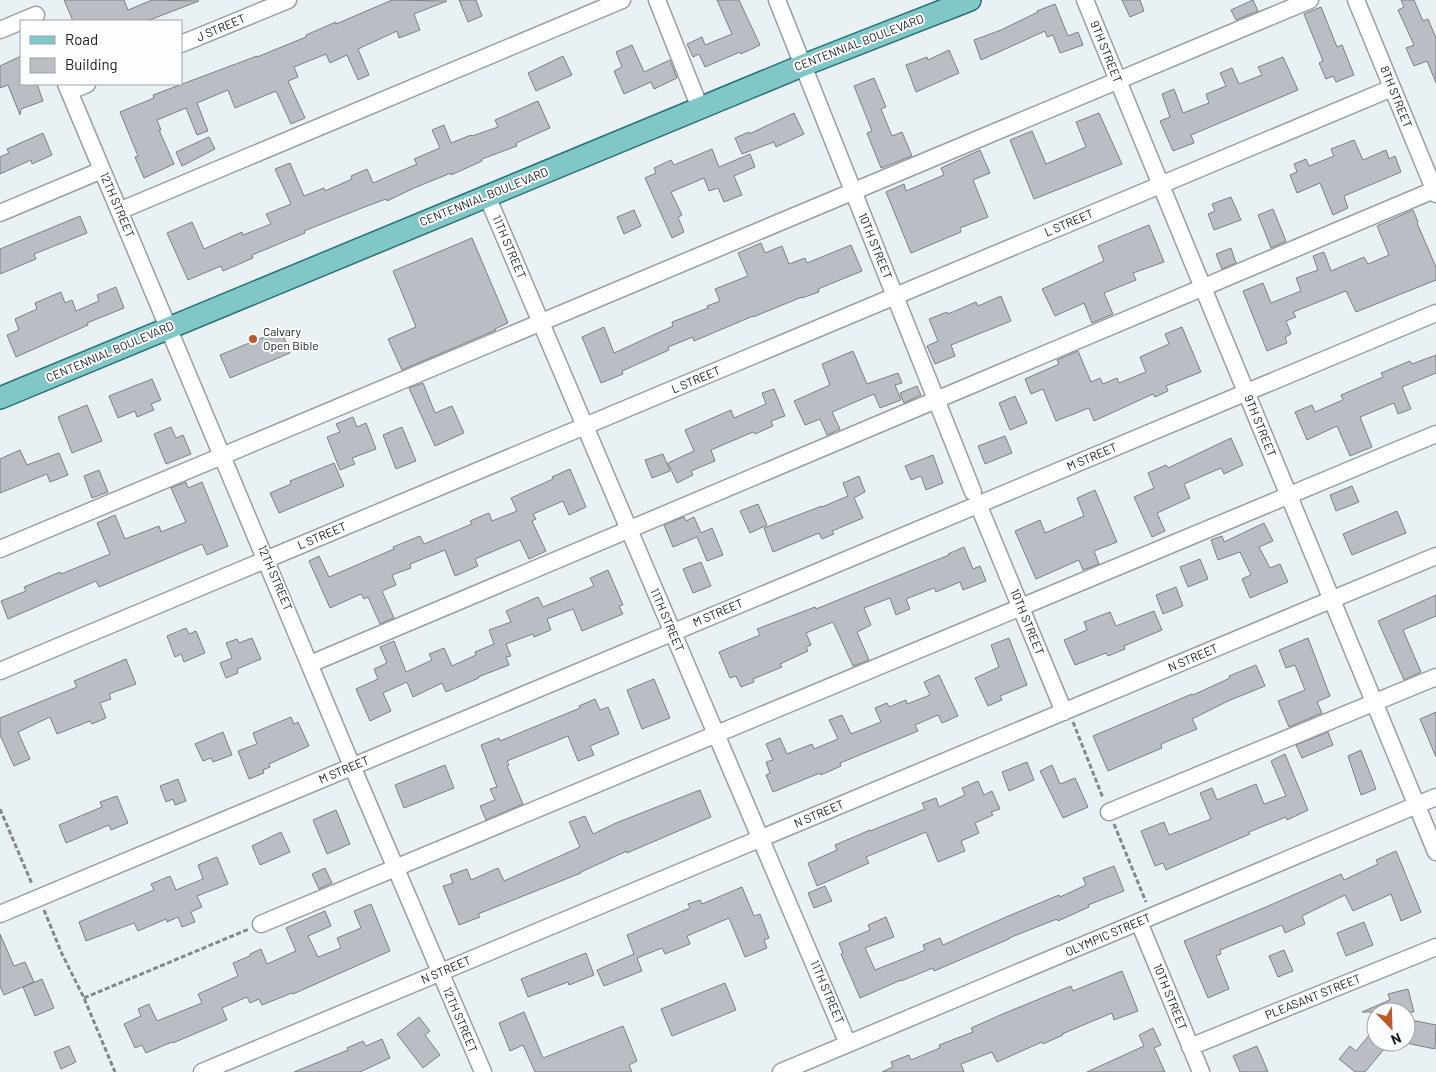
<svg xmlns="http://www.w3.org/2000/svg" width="1436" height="1072" viewBox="0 0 1436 1072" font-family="Barlow,sans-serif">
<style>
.building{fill:#babdc3;stroke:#7d8085}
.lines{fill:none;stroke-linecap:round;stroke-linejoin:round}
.minor-casing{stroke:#989fa2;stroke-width:19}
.major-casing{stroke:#267274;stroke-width:24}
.path{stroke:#83888b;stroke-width:3;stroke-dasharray:5 2.5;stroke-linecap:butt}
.minor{stroke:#fff;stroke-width:16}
.major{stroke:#81c7c8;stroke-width:21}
.poi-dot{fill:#be592a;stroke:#fcfdfe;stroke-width:2}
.labels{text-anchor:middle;stroke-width:4;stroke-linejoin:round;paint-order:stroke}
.street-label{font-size:12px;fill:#1a1c1e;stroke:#fcfdfe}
.poi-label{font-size:12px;fill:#1a1c1e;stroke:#fcfdfe;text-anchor:start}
</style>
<rect width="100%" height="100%" fill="#eaf1f5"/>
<path class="building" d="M64,0H124L128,10L152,0L199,1L147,21H73Z
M392,0L447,1L414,14L420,30L399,38L397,31L358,49L369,75L358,80L347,55L330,63L326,54L294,67L298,77L288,81L305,118L291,124L276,91L235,108L228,90L197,103L208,131L197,135L186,108L157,120L161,130H159L174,164L144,178L135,157L138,156L120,112L154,98L153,95L257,56V57L306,37V35L336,22V24Z
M459,0H476L482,16L468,22Z
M717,0H739L760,45L741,54L740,52L705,67L699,54L693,57L687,44L702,37L705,45L732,34Z
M1122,0H1140L1144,11L1130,17Z
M1253,0L1258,11L1236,20L1231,10Z
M1401,0H1414L1423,21L1428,19L1436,38V83L1427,61L1414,66L1406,48L1414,45L1398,10L1404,7Z
M1055,4L1068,36L1078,32L1083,45L1060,53L1053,35L1047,37L1045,31L981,60L974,40L1001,30L1038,12L1037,11Z
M1321,7L1337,47L1342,45L1354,75L1336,82L1333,76L1326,79L1319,63L1323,61L1304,14Z
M632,45L644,72L670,60L677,78L654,89L651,82L624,94L614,71L622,67L616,52Z
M949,50L959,73L916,92L906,65L927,57L928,60Z
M21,56V84H37L43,101L21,109L20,115L8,85L0,88V66Z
M563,56L572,75L536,91L528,73Z
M1283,57L1298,90L1191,135L1194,143L1173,151L1160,121L1170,117L1162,94L1174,89L1183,113L1209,103L1206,94L1226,86L1220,73L1232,68L1239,84L1262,75L1258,67Z
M874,78L886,107L881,109L892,136L902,132L912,156L881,168L867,133L872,131L854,86Z
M538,101L550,128L516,143L517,146L482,159V161L451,175V173L414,188L387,201L386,199L362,208L304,231L305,233L252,255L253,258L223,271L221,266L188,280L167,233L192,222L204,249L242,232L243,235L271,224L266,214L291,204L275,169L290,163L304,196L324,188L325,191L352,179L351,176L367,169L373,183L417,164L414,159L440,148L432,130L444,125L451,143L471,135L472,136L498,127L495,120Z
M794,113L804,134L776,147L774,142L742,154L735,138L749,132V134Z
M1099,113L1122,164L1034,199L1010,140L1032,131L1046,164L1086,147L1076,122Z
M43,133L52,155L32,164L31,160L0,174V157L9,153L7,149Z
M209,137L215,149L182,166L176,152Z
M1354,140L1363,160L1386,150L1389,159L1395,156L1401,172L1344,196L1348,208L1333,215L1320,183L1297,193L1290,175L1297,172L1294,164L1306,159L1309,166L1334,156L1331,149Z
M712,149L719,167L750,154L755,167L734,176L742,195L724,202L718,188L709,191L704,178L671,192L682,215L678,217L684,232L672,238L645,178L656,173L654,168L671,160L674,165Z
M980,150L990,173L973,180L988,217L960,228L961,232L911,253L886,192L904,184L906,191L944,175L941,168Z
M1231,197L1241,220L1214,230L1208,214L1215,211L1212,204Z
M1273,209L1286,241L1271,248L1258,215Z
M634,210L641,226L624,234L617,217Z
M1413,210L1418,222L1417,223L1436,267V280L1356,312L1346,291L1293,312L1296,317L1286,321L1291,334L1285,337L1287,343L1267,351L1243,291L1263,283L1271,303L1301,291L1296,278L1318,270L1313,256L1324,252L1331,271L1364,257L1368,264L1389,255L1377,226Z
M80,216L87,233L34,254L36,259L0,274V249Z
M1149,225L1164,262L1133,273L1136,280L1104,293L1113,314L1092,323L1084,303L1055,316L1042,289L1104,261L1098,246Z
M472,238L508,323L495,329L496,330L402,370L388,339L416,327L393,271Z
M761,243L765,253L782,246L789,264L805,258L807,263L851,245L862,271L818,289L819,292L802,298V297L753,317V316L694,341L693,337L668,347L669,350L622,371L623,374L601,383L582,337L604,327L614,353L673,326L672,322L708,308L707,306L720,301L715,289L748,276L738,253Z
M1231,248L1236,263L1222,269L1216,254Z
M116,287L124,308L87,323L88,325L16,357L7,335L19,330L15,319L37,309L35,303L61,292L65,303L72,300L76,311L99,301L97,295Z
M1001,296L1011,321L951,345L955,356L935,364L927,346L938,341L929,319L947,312L948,314L976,302L978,306Z
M1182,327L1201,372L1166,386L1168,391L1155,397L1153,394L1094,421L1089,408L1056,421L1043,389L1031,394L1025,379L1059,364L1057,360L1078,351L1091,382L1100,378L1103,384L1117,378L1119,383L1146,372L1140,357L1169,344L1165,334Z
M281,330L290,353L230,378L220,355Z
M853,351L867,384L898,373L902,383L895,385L901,400L880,408L874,394L832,412L840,429L827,435L820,419L805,425L794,401L830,385L822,364Z
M1436,355V373L1402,387L1411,409L1398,414L1394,403L1360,417L1372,447L1350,456L1337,426L1307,440L1295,412L1312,405L1315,412L1343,400L1341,395L1383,377L1381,373L1410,361L1412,364Z
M152,379L161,400L151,404L154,410L137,417L135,411L118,418L109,396Z
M423,383L435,413L452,406L464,433L435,446L409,388Z
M917,386L921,395L904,403L900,393Z
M774,389L785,416L771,421L773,426L755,434L753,432L711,450L715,461L691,471L693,475L677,483L668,463L694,451L685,430L731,410L734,418L766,404L762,393Z
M1015,396L1027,423L1010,430L999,403Z
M87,405L102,441L72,453L58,417Z
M353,417L357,427L366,423L376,449L352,458L355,464L340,470L327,437L340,432L336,424Z
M171,427L176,438L183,435L191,454L166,464L154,434Z
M402,427L416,461L396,469L383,435Z
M1005,436L1012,453L985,464L978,446Z
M1231,438L1243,465L1224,474L1221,468L1184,484L1190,498L1157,513L1165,531L1152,537L1134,497L1154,488L1148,473L1166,465L1168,468Z
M20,450L27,465L59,453L68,475L50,482L47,474L0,493V459Z
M663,454L670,471L652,478L645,460Z
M933,455L943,483L926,490L921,476L911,480L905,466Z
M334,463L344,486L279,513L270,493L291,484L290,481Z
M570,469L586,507L569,515L563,501L533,514L536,519L532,521L546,551L529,559L520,540L475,559L478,566L455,576L445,550L410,564L411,568L392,575L396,585L382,591L394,618L380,624L368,597L364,599L361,594L330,608L309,561L319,556L329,577L394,549L393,547L420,536L424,544L472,524L470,521L489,513L492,521L517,511L511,498L553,479L552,477Z
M99,470L108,492L92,498L84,476Z
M859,476L865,492L854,498L863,518L832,531L834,534L822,539L819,533L773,552L764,528L822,506V507L848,496L843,483Z
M186,482L188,488L202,482L228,546L207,555L202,544L99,587L96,581L8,619L1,601L26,591L24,587L60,572L61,574L110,554L97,523L115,515L125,539L159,526L161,532L186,522L171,488Z
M1352,486L1359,502L1336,511L1330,495Z
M1095,490L1117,542L1094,551L1099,564L1083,570L1079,560L1036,579L1015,531L1040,520L1045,533L1084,516L1077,498Z
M758,504L767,525L750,533L740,511Z
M1397,511L1406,533L1352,555L1343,534Z
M684,517L686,521L694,517L701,533L712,528L723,555L707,561L697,537L673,547L664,525Z
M1264,523L1273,541L1259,547L1270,568L1280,564L1288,582L1250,598L1242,579L1251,575L1240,552L1218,560L1211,540L1222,536L1224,542Z
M964,547L973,569L980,566L986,581L963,590L960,582L936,592L934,588L906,599L910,609L896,615L890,598L864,608L871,625L857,632L869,660L853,666L833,622L806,633L811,645L806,647L808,651L780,664L782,667L753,679L754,682L741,687L736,676L730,678L719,652L760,635L757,629L815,607L816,609L949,555L948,554Z
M1200,559L1208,579L1188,587L1180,567Z
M701,562L711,586L693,593L683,569Z
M608,570L623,605L619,606L623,614L582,631L573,609L547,619L551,630L534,637L533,634L506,644L511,656L506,657L509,665L478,677L479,678L446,692L442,683L413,697L407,682L383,693L391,711L370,721L356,689L378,679L374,669L387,663L380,647L394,641L406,672L432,660L429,654L444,648L452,666L476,655L475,652L494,644L489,630L511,622L506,611L538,597L543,607L594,586L590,578Z
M1176,587L1183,606L1163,614L1156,595Z
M1436,595V616L1403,630L1421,672L1404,680L1378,621Z
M1154,611L1162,630L1124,646L1125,649L1108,656L1106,653L1075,665L1064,640L1087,630L1084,622L1110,612L1116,626Z
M186,628L189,634L196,631L205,653L184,662L181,654L175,657L167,636Z
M252,638L261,659L237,669L238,673L226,678L220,663L232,658L226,643L237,639L239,643Z
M1009,638L1027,685L1000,696L1002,700L988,706L975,678L999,667L991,645Z
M1308,638L1330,696L1317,702L1322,713L1289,727L1278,701L1305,690L1295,665L1286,668L1279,650Z
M126,659L136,684L109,694L111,699L100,703L106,718L92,724L90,721L57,734L50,717L18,732L30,759L14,766L0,735V718L77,687L74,681Z
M1256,665L1265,686L1228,701L1192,719L1197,729L1161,744L1162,748L1108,771L1093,736L1192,694L1193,695L1230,678L1229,676Z
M939,675L958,716L942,723L938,715L915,725L918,731L840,763L841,766L821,775L820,773L773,792L766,775L770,773L766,762L773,760L766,744L780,738L787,754L812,744L814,749L838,739L829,720L842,715L851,734L881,722L875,708L887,703L889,707L906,700L907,704L930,695L924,682Z
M654,679L670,718L642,729L627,690Z
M595,699L600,710L608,707L619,734L590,746L594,755L578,761L568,736L507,761L509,765L507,766L523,804L486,820L480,806L495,800L490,789L497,787L481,745L499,738L500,741L580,708L579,706Z
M1436,712V757L1420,719Z
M291,717L294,724L298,722L309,746L269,764L270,767L263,770L264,773L249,779L238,751L257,744L253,733Z
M223,732L232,755L213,762L211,758L203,761L195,744Z
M1328,732L1333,745L1302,758L1296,745Z
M1361,750L1376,789L1361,795L1348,756Z
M1285,754L1308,810L1287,820L1286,817L1249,832L1250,834L1166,870L1163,863L1155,866L1141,831L1164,822L1169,835L1211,819L1200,793L1212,788L1217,800L1256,784L1264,804L1286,796L1271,761Z
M1027,762L1034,780L1009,791L1002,772Z
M445,765L454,788L404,808L395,785Z
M1052,765L1060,784L1075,778L1088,807L1063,818L1040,771Z
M178,779L186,801L175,805L173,799L166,802L160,786Z
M978,781L984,795L992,791L1000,809L991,812L993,815L975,823L979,833L961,841L965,851L938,862L926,832L866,857L869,863L817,886L808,863L837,850L835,845L870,830V831L925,809L922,803L936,798L939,807L965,795L962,788Z
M700,790L711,817L627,853V851L581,872V873L478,914L480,917L459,925L443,886L453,883L450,875L467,869L471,880L498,868L504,881L580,847L569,822L585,816L593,834L616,823Z
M117,796L128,823L111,830L109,825L66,843L59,825L102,807L100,802Z
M336,810L350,844L327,854L313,820Z
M281,832L290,852L260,865L252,846Z
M1396,851L1421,912L1401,921L1391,894L1353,911L1345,895L1302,916L1305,924L1285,933L1282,925L1220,950L1221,954L1216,956L1229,989L1208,998L1184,941L1266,907L1341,874L1344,880L1378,864L1376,860Z
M217,857L228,884L197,896L202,907L191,912L195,922L182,927L178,917L167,922L166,919L138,931L134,923L86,941L79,922L154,890L151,884L170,876L176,890L203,879L198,865Z
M1114,866L1124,891L1088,905L1089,907L1058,921L1057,919L1009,938V939L934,971L933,968L901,981V980L860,998L841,954L843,953L839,943L870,930L868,925L886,917L894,937L865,948L875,970L925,950L923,945L940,938L943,945L1006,917L1059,895L1060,897L1086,885L1083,878Z
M325,868L332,883L319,889L312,874Z
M825,886L832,901L814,908L808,893Z
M742,887L754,916L760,914L769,938L764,940L767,948L745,957L729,918L687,936L690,944L665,954L662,948L637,958L642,971L604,986L597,970L634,954L627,935L690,908L688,904L700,900L702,904Z
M371,904L390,951L293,994L292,993L262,1005L259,999L250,1003L247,997L222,1008L227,1020L173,1043L172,1042L146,1053L142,1045L135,1048L124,1024L141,1016L138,1009L149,1004L157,1021L202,1003L198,994L238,976L233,963L250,956V954L261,949L267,964L296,951L286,928L325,911L331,926L308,936L318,957L341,948L337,938L361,928L354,911Z
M1364,922L1373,945L1346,956L1337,933Z
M0,934L14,966L25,962L34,982L4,995L0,986Z
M1284,950L1293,971L1278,977L1269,956Z
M586,953L594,975L569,985L568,982L528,997L521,979Z
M1122,971L1138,1011L1114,1020L1112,1013L1062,1034L1063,1035L1043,1044L1042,1042L997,1062L992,1052L961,1064L964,1072H882L893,1067L891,1062L909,1055L911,1060L940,1048L939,1045L973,1032L971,1028L1005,1013L1071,986L1073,991Z
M42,979L54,1008L35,1016L23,987Z
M725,983L736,1010L672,1036L661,1009Z
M1408,989L1414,1012H1362L1390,1000L1388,994Z
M524,1012L543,1058L623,1026L637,1061L629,1065L632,1072H535L523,1045L510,1051L499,1023Z
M419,1017L430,1031L425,1035L440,1055L423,1068L397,1034Z
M1406,1019L1436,1025L1435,1049L1406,1043Z
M1376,1027V1042H1390L1365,1072H1355L1339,1059L1350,1046L1356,1051Z
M1153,1028L1161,1045L1154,1048L1165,1072H1087L1144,1046L1139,1035Z
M382,1039L390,1058L360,1072H294L348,1050L347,1048L363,1041L366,1046Z
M69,1046L76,1062L61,1069L54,1052Z
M1257,1046L1268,1072H1240L1233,1056Z"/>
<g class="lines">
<defs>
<path id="minor" d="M657,0L700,108
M777,0L973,492
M1085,0C1202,284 1317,569 1436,852
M1356,0L1436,194
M0,30L36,15
M181,44L288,0
M66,84L352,766L483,1072
M70,91L87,84
M487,196L848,1044
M119,211L622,0
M0,213L102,170
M978,504L1064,712
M0,549L1310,0
M310,664L1434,190
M0,671L1392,88
M1109,812L1436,677
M0,914L1436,313
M1139,922L1201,1072
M261,924L1436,434
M1190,1047L1436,947
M202,1072L1436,556
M781,1072L1436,797"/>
<path id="major" d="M0,398L804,65L970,0"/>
</defs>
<use href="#minor" class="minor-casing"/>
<use href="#major" class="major-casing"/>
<path class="path" d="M1073,722L1103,798
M0,809L32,884
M1114,824L1146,902
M44,910L62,954L84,998L115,1072
M84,998L249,929"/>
<use href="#minor" class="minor"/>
<use href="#major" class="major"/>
</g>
<circle class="poi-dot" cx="253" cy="339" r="5"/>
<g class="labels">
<g class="street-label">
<text transform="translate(221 28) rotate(-23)" y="4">J STREET</text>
<text transform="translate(859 43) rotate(-21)" y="4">CENTENNIAL BOULEVARD</text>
<text transform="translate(1106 52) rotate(68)" y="4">9TH STREET</text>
<text transform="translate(1396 97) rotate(68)" y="4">8TH STREET</text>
<text transform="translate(484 197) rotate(-22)" y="4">CENTENNIAL BOULEVARD</text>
<text transform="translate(117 205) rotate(67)" y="4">12TH STREET</text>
<text transform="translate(1069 223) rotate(-23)" y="4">L STREET</text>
<text transform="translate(875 246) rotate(68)" y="4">10TH STREET</text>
<text transform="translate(509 247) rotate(67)" y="4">11TH STREET</text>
<text transform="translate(110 352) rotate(-23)" y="4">CENTENNIAL BOULEVARD</text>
<text transform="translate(696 380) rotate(-23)" y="4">L STREET</text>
<text transform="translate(1260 426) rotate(68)" y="4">9TH STREET</text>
<text transform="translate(1092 457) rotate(-23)" y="4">M STREET</text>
<text transform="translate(322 536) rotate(-23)" y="4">L STREET</text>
<text transform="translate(275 578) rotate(67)" y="4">12TH STREET</text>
<text transform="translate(718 613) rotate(-23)" y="4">M STREET</text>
<text transform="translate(667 620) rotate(67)" y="4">11TH STREET</text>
<text transform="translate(1027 622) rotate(68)" y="4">10TH STREET</text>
<text transform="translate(1193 658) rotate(-23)" y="4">N STREET</text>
<text transform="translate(344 770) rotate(-23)" y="4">M STREET</text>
<text transform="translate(819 814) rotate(-23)" y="4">N STREET</text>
<text transform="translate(1108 935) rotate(-23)" y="4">OLYMPIC STREET</text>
<text transform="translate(446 970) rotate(-23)" y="4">N STREET</text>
<text transform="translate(827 992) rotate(67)" y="4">11TH STREET</text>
<text transform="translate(1170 997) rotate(68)" y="4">10TH STREET</text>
<text transform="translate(1313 997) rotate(-22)" y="4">PLEASANT STREET</text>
<text transform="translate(460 1020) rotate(67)" y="4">12TH STREET</text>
</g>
<g class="poi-label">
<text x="263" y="336">Calvary<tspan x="263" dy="14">Open Bible</tspan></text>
</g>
</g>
<rect x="20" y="20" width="162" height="65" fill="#fcfdfe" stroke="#a2a3a4"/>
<rect x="30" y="36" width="25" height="8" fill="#81c7c8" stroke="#a2a3a4"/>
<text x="65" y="45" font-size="15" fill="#1a1c1e">Road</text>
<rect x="30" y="58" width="25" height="15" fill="#babdc3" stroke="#a2a3a4"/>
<text x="65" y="70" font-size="15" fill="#1a1c1e">Building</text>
<g transform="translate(1391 1027) rotate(157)"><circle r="24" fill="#fcfdfe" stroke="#a2a3a4"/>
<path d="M0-4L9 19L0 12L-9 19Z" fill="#be592a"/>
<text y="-8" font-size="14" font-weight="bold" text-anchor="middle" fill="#1a1c1e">N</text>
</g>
</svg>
